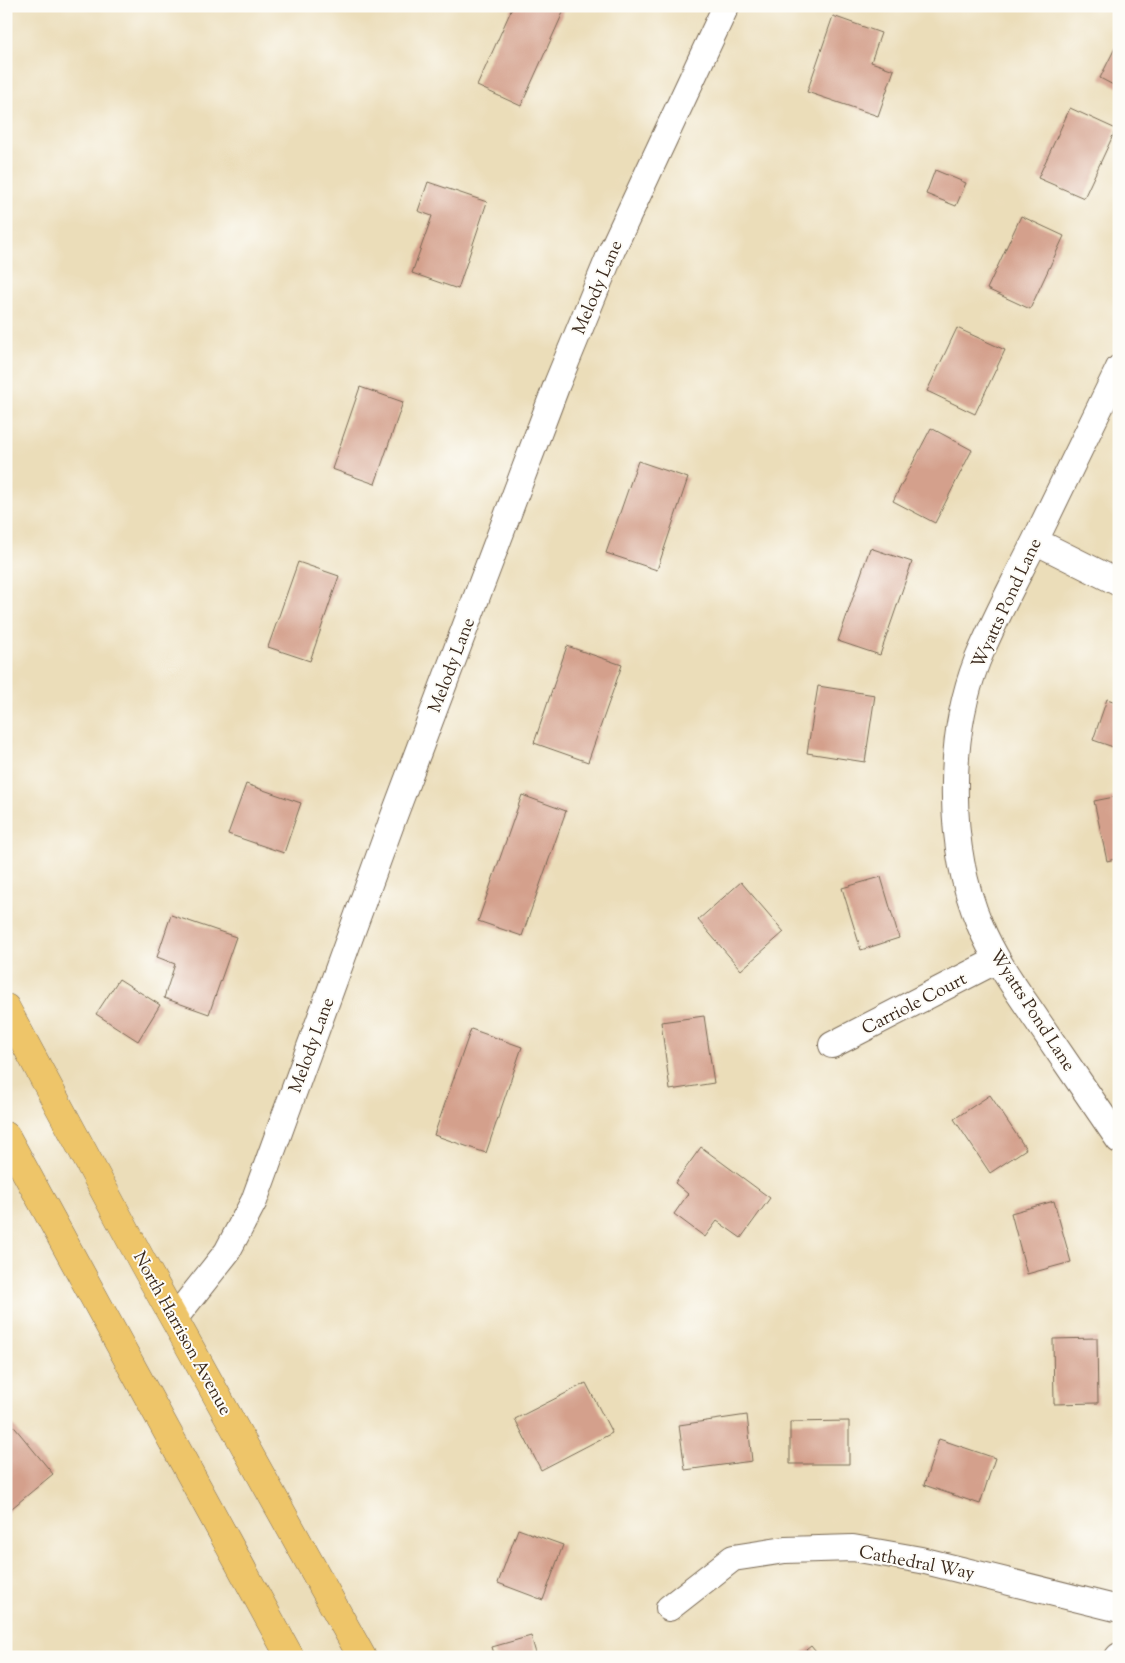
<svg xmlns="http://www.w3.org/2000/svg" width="1125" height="1663" viewBox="0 0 1125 1663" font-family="'Sorts Mill Goudy',serif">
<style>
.building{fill:#d4a08c}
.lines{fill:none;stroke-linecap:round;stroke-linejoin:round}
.street-casing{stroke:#796954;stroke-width:28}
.primary-casing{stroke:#796954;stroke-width:29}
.street{stroke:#fff;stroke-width:26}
.primary{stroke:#eec569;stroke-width:28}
.labels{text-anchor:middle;stroke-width:4;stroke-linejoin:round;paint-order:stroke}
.street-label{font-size:18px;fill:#3b2a1e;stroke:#fdfcf7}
</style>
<rect width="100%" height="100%" fill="#fdfcf7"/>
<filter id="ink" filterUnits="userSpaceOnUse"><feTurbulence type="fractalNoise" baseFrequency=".02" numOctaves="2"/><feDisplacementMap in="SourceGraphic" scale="10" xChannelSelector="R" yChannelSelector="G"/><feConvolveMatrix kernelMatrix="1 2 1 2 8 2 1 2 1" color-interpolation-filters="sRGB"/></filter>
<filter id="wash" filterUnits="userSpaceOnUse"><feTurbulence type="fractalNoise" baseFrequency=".0096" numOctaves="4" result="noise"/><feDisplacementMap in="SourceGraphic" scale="20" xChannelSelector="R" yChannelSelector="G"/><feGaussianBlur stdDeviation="1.12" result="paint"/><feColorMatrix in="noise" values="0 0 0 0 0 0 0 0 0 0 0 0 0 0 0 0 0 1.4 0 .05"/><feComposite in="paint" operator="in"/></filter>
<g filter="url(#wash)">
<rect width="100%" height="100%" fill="#ebddb9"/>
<g id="blocks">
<path class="building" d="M513,6H566L521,106L477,86Z
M833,16L881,33L871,62L894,70L878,116L807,92Z
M1119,40V88L1100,78Z
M1070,108L1116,129L1084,198L1038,178Z
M935,170L966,183L956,206L926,194Z
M428,182L487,202L458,289L412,273L432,216L418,211Z
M1021,216L1064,236L1030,309L987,289Z
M957,328L1005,350L975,414L927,391Z
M360,387L403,402L375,484L332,469Z
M931,428L972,450L935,523L893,501Z
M638,461L688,478L657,570L606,553Z
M870,548L912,562L880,655L838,641Z
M298,562L339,576L310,661L268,647Z
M567,646L622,665L588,762L534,743Z
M818,686L875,695L865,762L807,753Z
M1107,699L1119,703V749L1093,740Z
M246,784L301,803L284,853L228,834Z
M522,795L566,811L522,936L478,921Z
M1119,796V858L1107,861L1094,801Z
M881,877L899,938L861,950L842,888Z
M741,882L784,932L741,970L698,920Z
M171,915L236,937L209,1014L164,998L175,964L157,957Z
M119,979L160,1005L138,1041L96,1014Z
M704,1016L714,1083L670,1090L661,1022Z
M471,1029L522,1047L486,1153L434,1135Z
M990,1095L1026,1149L990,1173L954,1119Z
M701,1147L770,1198L741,1238L717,1221L705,1237L674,1214L688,1194L675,1183Z
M1054,1201L1071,1262L1027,1274L1011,1213Z
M1097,1338L1098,1403L1054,1404L1053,1339Z
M586,1383L612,1433L541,1470L515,1419Z
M747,1415L752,1461L685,1470L679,1425Z
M6,1417L53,1474L6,1513Z
M849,1421V1464H790V1422Z
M939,1439L995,1458L980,1504L924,1485Z
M518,1529L563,1545L543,1600L498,1583Z
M531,1636L537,1657H495L492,1647Z
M811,1646L820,1657H797Z"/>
</g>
</g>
<g filter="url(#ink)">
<use href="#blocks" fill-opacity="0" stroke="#796954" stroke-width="1"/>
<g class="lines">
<defs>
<path id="street" d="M1119,368C1091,426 1063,484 1035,541C1015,581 994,620 977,661C947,738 947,848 980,925C994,959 1016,989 1037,1020C1064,1060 1092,1100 1119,1140
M1035,541L1119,583
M832,1045L997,960
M174,1319L227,1252L254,1201L392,821L557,384L612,250L726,6
M669,1608L733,1558L785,1550L853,1548L921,1560L1119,1609
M1118,1657L1119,1656"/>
<path id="primary" d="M6,1008L143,1263L362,1657
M6,1136L290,1657"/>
</defs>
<use href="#street" class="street-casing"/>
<use href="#primary" class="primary-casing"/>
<use href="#street" class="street"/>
<use href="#primary" class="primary"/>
</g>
</g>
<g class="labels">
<g class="street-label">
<text transform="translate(597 287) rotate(-67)" y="6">Melody Lane</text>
<text transform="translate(1006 603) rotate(-65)" y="6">Wyatts Pond Lane</text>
<text transform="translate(451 665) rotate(-69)" y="6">Melody Lane</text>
<text transform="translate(914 1003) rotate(-27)" y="6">Carriole Court</text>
<text transform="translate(1033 1010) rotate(57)" y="6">Wyatts Pond Lane</text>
<text transform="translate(311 1045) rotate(-70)" y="6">Melody Lane</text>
<text transform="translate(183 1333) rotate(61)" y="6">North Harrison Avenue</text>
<text transform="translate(917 1562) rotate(11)" y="6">Cathedral Way</text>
</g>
</g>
<rect width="1125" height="1663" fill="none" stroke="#fdfcf7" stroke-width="25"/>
</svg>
